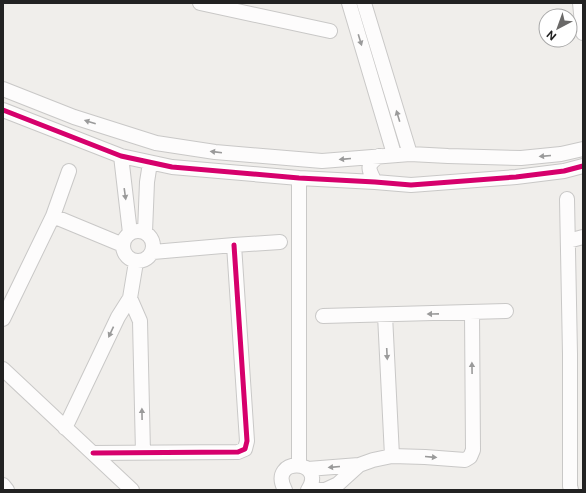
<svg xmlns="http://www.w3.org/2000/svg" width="586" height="493" viewBox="0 0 586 493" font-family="'Public Sans',sans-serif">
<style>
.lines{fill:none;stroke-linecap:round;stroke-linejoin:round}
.minor-casing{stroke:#c9c8c7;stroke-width:16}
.minor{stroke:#fdfcfc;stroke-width:14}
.cycleway-casing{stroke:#fff;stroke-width:8}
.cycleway{stroke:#d6006c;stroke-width:5}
.oneway{fill:#9a9a9a}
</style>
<rect width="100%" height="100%" fill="#f0eeeb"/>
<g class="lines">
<defs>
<path id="minor" d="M200,3L330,31
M349,3L394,154
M364,3L410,154
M580,3L583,33
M3,89L74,117L156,143L215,152L322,161L410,154L448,156L521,158L561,154L583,149
M3,110L121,156L172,167L299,178L375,182L411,185L516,177L564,171L583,166
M121,156L130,233
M299,178V465
M375,182C368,168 366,166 379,156
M567,199L570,354V486L571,490
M53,216L123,245
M123 246a15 15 0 1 1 30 0a15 15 0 1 1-30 0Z
M145,232L147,182L150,163
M568,241L583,237
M153,252L234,245L280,242
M130,298L140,321L143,453
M385,315L392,456
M323,316L506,311
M3,319L53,216L69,171
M3,369L132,490
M65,428L118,317L130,298L136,262
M93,453L238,452L245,449L247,441L234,245
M308,469L359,465L373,460L392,456L425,457L465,460L470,457L473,450L472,313
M3,485L7,490
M309,489L325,490L338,484L359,465
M285,490C267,456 328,459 308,490"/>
</defs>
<use href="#minor" class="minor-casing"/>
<use href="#minor" class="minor"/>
<defs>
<path id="cycleway" d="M3,110L121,156L172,167L299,178L375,182L411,185L516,177L564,171L583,166
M93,453L238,452L245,449L247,441L234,245"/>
</defs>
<use href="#cycleway" class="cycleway-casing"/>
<use href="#cycleway" class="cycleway"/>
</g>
<defs><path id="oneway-solid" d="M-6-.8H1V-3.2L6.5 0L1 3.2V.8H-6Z"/></defs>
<g class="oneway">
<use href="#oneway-solid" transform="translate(360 40) rotate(73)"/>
<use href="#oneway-solid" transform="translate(398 116) rotate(-107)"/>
<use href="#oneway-solid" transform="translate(90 122) rotate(-163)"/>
<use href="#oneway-solid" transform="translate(216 152) rotate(-173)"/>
<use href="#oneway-solid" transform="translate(545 156) rotate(175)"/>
<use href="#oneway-solid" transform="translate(345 159) rotate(175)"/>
<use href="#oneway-solid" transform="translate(125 194) rotate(82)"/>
<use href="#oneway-solid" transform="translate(433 314) rotate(179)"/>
<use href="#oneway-solid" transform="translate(111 332) rotate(115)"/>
<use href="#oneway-solid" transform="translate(387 354) rotate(87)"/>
<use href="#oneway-solid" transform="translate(472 368) rotate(-91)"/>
<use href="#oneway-solid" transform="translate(142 414) rotate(-91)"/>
<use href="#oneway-solid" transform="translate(431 457) rotate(5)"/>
<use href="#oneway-solid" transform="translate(334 467) rotate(175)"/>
</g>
<rect width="586" height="493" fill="none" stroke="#222222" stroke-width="8"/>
<g transform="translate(558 28) rotate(221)"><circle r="19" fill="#ffffff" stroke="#a7a7a7"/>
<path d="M0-3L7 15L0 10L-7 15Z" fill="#6a6968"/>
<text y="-6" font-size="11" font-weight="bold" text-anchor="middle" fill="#222222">N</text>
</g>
</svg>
